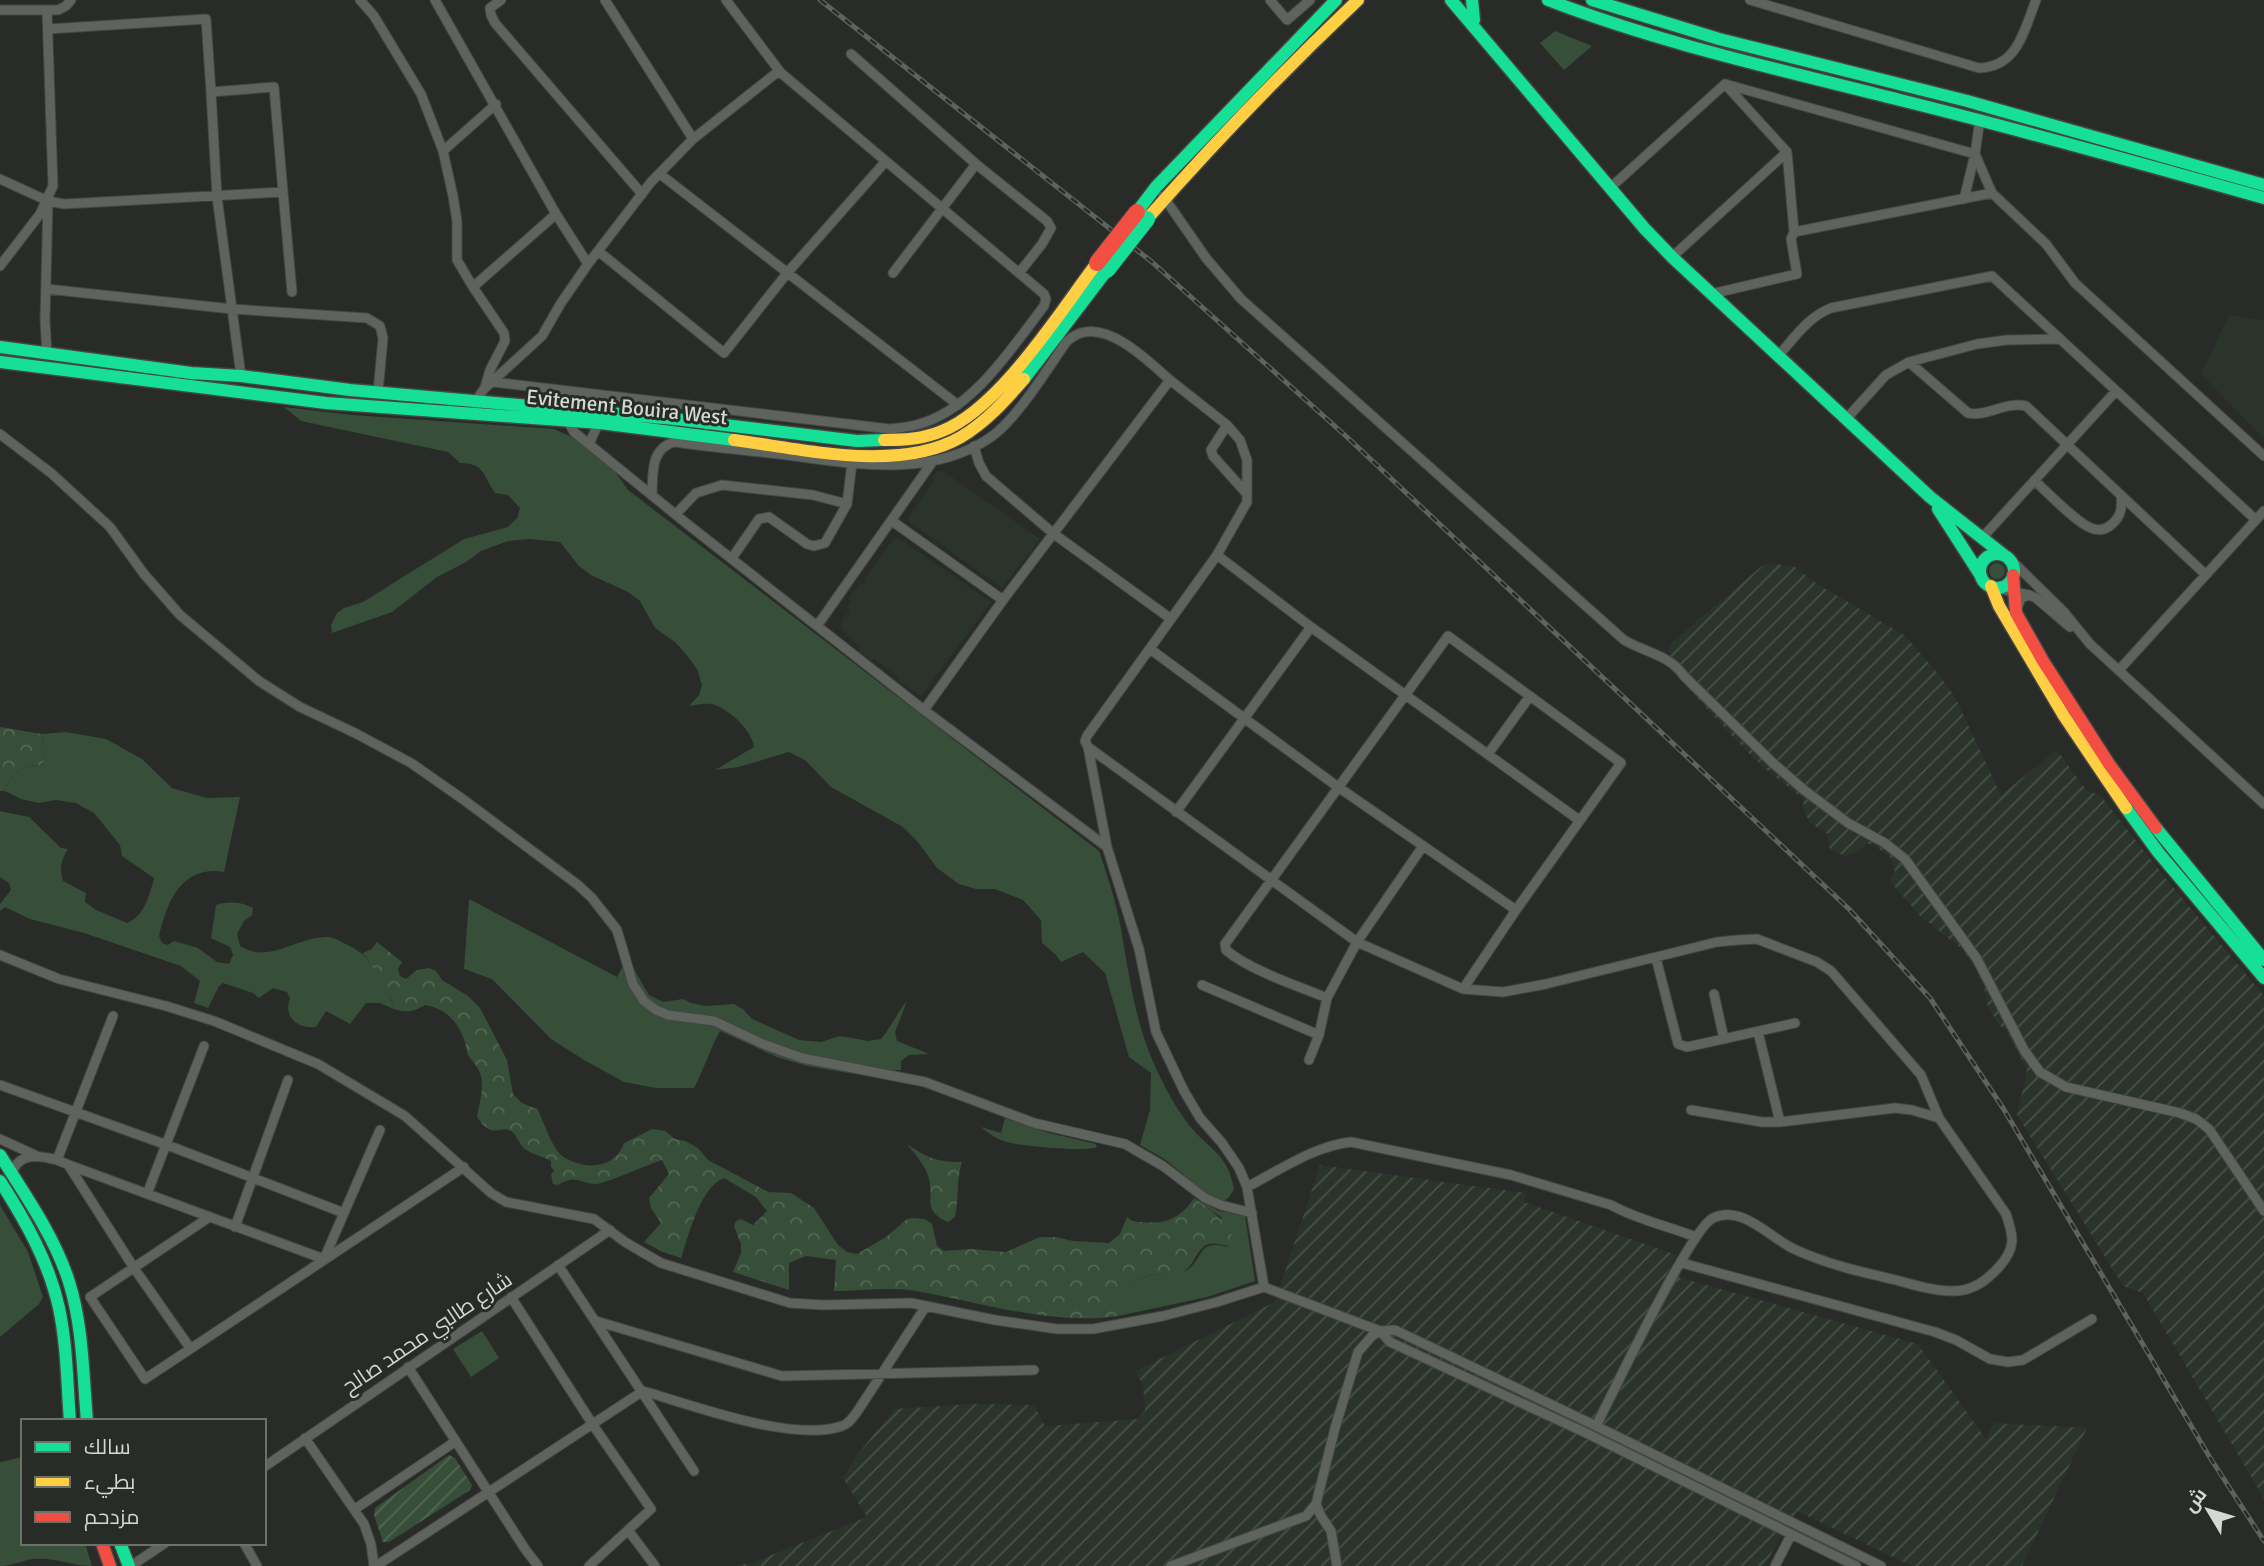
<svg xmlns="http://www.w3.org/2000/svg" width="2264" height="1566" viewBox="0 0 2264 1566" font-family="Signika,Cairo,sans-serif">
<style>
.built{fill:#2b342b}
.industrial{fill:url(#industrial-furrows)}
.green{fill:#374f38}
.forest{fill:url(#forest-crowns)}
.garden{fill:url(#garden-furrows)}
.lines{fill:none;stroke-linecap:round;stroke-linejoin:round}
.street-casing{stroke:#444644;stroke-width:11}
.fast-casing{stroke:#444644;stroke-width:15}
.slow-casing{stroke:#444644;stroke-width:15}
.jam-casing{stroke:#444644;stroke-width:15}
.street{stroke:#5e635e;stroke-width:9}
.fast{stroke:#16e098;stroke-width:12}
.slow{stroke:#ffcf43;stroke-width:12}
.jam{stroke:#f24e42;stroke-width:12}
.rail-casing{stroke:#5f635f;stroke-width:5}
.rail{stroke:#272c27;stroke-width:2.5;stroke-dasharray:8;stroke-linecap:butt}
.fast-bridge-casing{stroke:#444644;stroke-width:18;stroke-linecap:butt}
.jam-bridge-casing{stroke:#444644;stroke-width:18;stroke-linecap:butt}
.fast-bridge{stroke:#16e098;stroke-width:16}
.jam-bridge{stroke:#f24e42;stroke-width:16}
.labels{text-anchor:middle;stroke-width:6;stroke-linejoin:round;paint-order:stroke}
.street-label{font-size:21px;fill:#d4d8d4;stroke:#272c27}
</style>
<defs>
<pattern id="industrial-furrows" width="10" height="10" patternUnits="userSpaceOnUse" patternTransform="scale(1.75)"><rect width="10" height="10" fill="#2b342b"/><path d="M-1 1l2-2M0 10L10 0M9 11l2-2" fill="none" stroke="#495149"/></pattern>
<pattern id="forest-crowns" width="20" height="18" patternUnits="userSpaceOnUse" patternTransform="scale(1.75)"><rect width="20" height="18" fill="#374f38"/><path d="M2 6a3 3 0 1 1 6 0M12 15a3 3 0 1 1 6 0" fill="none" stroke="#536854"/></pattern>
<pattern id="garden-furrows" width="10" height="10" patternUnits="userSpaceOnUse" patternTransform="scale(1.75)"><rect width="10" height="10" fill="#374f38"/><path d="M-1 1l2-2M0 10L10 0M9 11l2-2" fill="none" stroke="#536854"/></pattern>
</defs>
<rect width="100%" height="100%" fill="#282b28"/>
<path class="built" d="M2229,315L2264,320V439L2201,374Z
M938,471H943L1040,539L1002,588L908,521V517L934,481L932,477Z
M896,536L991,602L921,696L899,681L898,677L885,667L874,659L872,661L858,651L860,648L846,635L841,627L843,618L850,610L847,607L851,601L848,599L860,583L863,585L866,581L864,579Z"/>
<path class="industrial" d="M1771,563L1795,567L1819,585L1904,635L1936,671L1955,697L2001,795L2057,750L2087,791L2100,795L2163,875L2264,996V1499L2143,1293L2123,1286L2017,1115L2027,1070L2007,1031L1998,1024L1987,1004L1984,987L1975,967L1962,949L1919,915L1890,881L1895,870L1890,857L1875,846L1867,843L1858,852L1845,856L1830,850L1828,834L1811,824L1804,811L1803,799L1763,767L1737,741L1685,685L1672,664L1669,651L1671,643L1762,566Z
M1320,1165L1526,1193L1524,1202L1677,1255L1667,1274L1918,1344L1986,1439L1994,1423L2087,1428L2022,1566H1912L1797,1511L1764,1566H737L745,1563L746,1565L867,1517L843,1478L857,1455L895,1409L973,1404L1034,1405L1045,1426L1138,1419L1145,1410L1143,1385L1135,1371L1275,1302Z"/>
<path class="green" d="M1555,31L1592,46L1564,70L1540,43Z
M284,407L352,415L554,429C591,445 606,457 628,490L1099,851C1107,874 1117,906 1121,929C1129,975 1135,1021 1154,1064C1164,1086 1175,1107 1189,1125C1210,1151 1227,1152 1234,1189L1229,1197L1223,1202L1207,1194L1166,1160L1140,1145L1150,1110L1151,1073L1129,1057L1105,973L1083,952L1061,962L1056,955L1042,943L1041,920L1023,900L995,889H976L959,884L937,868L917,841L903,827L831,787L805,760L789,752L739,767L715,770L754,747C752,730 729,709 712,704C705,703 696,705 689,706L699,695L702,685L697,669L685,653L675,642L655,628L640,601L628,592L591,575L579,566L560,542L530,539L508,541L481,551L466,562L437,577L392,612L332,633L331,625L337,613L344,608L363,602L464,539L508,527L517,518L520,508L508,495L495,493C483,476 485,463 460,463L448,452L301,421Z
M1989 571a8 8 0 1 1 16 0a8 8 0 1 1-16 0Z
M66,732L106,739L142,759L172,788L207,798L240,797L224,872C182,865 167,901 159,936L162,943L168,945L174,941L198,948L217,962L229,964L233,955L230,947L211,938L216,905C229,901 241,902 253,908L252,915L244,921L237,934L240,946C269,965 297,936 328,937C335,937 342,943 348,945C365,954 373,962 379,980C383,991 391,994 394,1009L380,1003H366L350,1024L326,1011L316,1027C297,1029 283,1017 290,998L287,992L273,988L259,998L253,993L223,983L219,986L208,1008L194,1003L200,981L181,966L84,933L30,919L5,907L0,911V904L11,890L9,883L0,877V811L29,817L61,848L68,849C61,861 59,868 63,881L86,893L85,902L96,910L127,923C144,917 150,894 154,878L122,856L120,845L94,813L76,803L56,800L39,803L21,799L5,791C11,774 25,762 44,766L42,734Z
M469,899L617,977L624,964L632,966L649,995L663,1002L683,999L691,1003L705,1006L734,1004L743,1009L752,1019L799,1040L821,1042L840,1036L868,1041L881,1039C891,1027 897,1013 907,1001L895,1032L897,1041L929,1054L909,1055L901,1061V1070H894L873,1077L807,1066L777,1057L720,1031C710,1049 704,1069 694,1088H656L624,1082L584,1060L551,1039L492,979L464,969Z
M1005,1118L1049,1133L1096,1144L1097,1147C1086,1152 1025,1146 1011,1143C1000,1141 990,1135 981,1127L1001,1133Z
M1194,1198L1219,1211L1245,1216L1255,1281L1207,1297L1118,1316C1119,1309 1120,1300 1123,1294C1128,1282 1147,1274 1160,1275C1170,1276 1176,1277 1186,1271C1206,1257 1196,1239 1228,1247L1221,1217Z
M0,1205L28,1252L43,1297L39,1304L0,1337Z
M482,1331L499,1358L471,1377L453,1349Z
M23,1457V1543H85L92,1566C73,1566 54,1557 34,1559C22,1560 13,1566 0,1566V1462Z"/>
<path class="forest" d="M0,727L42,734L44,766C25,762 11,774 5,791H0Z
M377,942L402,962L398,969L400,976L406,979L417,970L429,968L436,971L442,980L468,996L480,1008L507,1060L513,1094L522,1103L537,1109C545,1124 549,1141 560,1154C564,1158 569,1160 574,1162C595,1170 617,1164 624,1143L652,1129L665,1131L675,1139L685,1141L698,1148L708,1160L768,1192L791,1193L814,1208L838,1245L847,1252L857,1254L886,1237L907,1219L913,1218L925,1219L932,1224L937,1246L944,1251L971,1249L1006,1252L1040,1237H1055L1073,1241L1109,1243L1120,1234L1127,1217L1132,1221C1159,1225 1178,1223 1194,1198C1212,1211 1227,1220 1235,1242L1233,1246C1224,1247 1215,1241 1206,1245C1194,1252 1194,1270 1176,1276C1169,1278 1161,1274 1154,1275C1127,1279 1124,1292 1118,1316C1048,1326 978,1301 910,1290C887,1287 857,1291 834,1291L836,1260L806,1256L789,1263V1290L733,1272L741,1253V1244L734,1226L736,1221L741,1219L753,1225L767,1211L756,1197L724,1178C700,1187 689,1235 681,1258L663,1252L644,1242L661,1223L651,1208L649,1198L669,1174L662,1160C649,1164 605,1184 595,1184C578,1183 576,1174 558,1185L553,1184L551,1175L554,1170L551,1167V1161C542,1156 533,1155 525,1149C519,1144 517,1135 511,1131C498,1124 493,1141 477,1117C479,1104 485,1086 480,1073C478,1067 472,1061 468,1055C466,1050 466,1044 464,1039C457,1020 444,1008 425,1005C413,1012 407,1013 394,1009C391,993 385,994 380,983C374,971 372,963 363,953L372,949Z
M907,1144C927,1158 937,1162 962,1162C956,1180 959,1198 955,1217L948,1222C922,1210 934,1201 929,1179C926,1166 915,1154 907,1144Z"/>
<path class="garden" d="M449,1455L455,1458L472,1485L470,1490L389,1542H383L374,1515L375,1508Z"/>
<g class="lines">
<defs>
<path id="street" d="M360,0L374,16L421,94L443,151L453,196L457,221V260L473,287L504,333L505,341L490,370L485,387
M435,0L556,214L588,264
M501,0L490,8L491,15L495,23L642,194
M605,0L693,139
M726,0L781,73
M1270,0L1287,20L1310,0
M1750,0L1979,68C2018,67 2024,30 2036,0
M0,10H58L66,6L71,0
M48,29L206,19L211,92
M851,54L976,164L1047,221L1051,228L1042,244L1019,273
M1725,84L1975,154L1964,199
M1980,119L1975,154L1992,193
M443,151L496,104
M1787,152L1794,232
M660,174L958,405
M0,179L48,201L64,204L283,192L292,292
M1610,188L1725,84L1787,152L1672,257
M1163,196L1206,258L1241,299L1624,640C1644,652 1670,655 1684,676L1773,763L1804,790L1848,823L1885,843L1905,859L1977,959L2024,1050L2040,1072L2066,1087L2180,1113L2196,1119L2209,1129L2264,1211
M598,251L724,353L788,272L886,161
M0,266L40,214L53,186L47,11
M893,273L976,164
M473,287L556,214
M47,289L232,309L367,318L380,326L383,338L378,392
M1711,294L1797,274L1791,239L1794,232L1992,193L2046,244L2075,283L2264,456
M47,354L45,321L48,201
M1779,355C1795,337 1808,317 1831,308L1992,276L2256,520
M1909,362L1968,413C1988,417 2005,401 2026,406L2206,575
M241,376L217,197L211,92L274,87L283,192
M475,402L484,389L542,336L561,303L588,264L651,182L693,139L775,74L781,73L1044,294L1046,299L1044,306C1010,350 972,411 916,425C908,427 898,428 890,429L493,382
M1847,418L1886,375L1909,362L1977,344L2007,340L2059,339
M568,421L574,432L686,523L924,710L1107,847
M1227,425L1211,450L1213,456L1247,494
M0,434L51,473L110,527L144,574L180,615L259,681L300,707L355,733L411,763L464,800L578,885L592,898L617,930L633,984L644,1001L656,1010L668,1015L714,1021L763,1044L802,1058L925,1082L1034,1123L1125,1144L1163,1166L1205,1198L1221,1205L1252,1213
M589,444L600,420
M974,446L979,463L986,476L1054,534L1171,619
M2035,481C2047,492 2077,523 2091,528C2098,531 2105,530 2111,525C2122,516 2122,507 2121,495
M652,495C653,474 650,449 674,442C709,447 744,450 779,454C849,463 929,480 991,437C1017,419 1048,368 1067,341C1071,338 1076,334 1081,333C1111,323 1150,363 1170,380
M676,514L696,493L722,485L813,495L847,504
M892,521L1003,600L924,710
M1981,539L2116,391
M1217,555L1311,627L1579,820
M732,558L759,519L769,517L807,544L814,546L825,543L847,504L852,463
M2010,559L2064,612L2090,644L2264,804
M1996,588L2029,595
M1003,600L1170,380L1227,425L1240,440L1247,460V502L1217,555L1087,736L1085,741L1088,747L1357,942L1463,989L1503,992L1546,984L1717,942L1738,940L1757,939L1817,962L1831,971L1921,1075L1939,1118L2006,1214C2014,1237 2016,1248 1999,1267C1986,1281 1973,1291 1953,1291C1934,1291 1914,1285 1896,1280C1861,1272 1826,1264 1794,1249C1770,1238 1742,1204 1713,1218C1690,1229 1613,1393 1596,1426
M2017,609L2021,598L2029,595L2036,598L2070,627
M817,626L933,461
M1150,649L1338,787L1516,910
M2119,670L2264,511
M1088,747L1107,847L1139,949L1156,1032L1184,1091L1200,1118L1222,1143L1239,1168L1247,1187L1264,1287L1380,1331L1390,1342L1584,1432L1856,1566
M1488,754L1530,696
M1176,812L1311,627
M0,955L59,979L166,1006L214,1021L318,1064L405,1116L491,1193L506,1202L594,1219L625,1242L661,1263L790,1303L823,1305L911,1303L995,1320L1057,1329H1093L1163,1316L1217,1302L1264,1287
M1656,958L1678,1044L1687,1047L1795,1023
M1202,985L1319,1035
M1714,994L1724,1039
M1327,998C1298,986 1249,970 1226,950L1225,944L1448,636L1621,763L1516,910L1463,989
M113,1016L57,1160L69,1165L324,1259L380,1130
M1758,1032L1780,1122
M1309,1060L1319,1035L1327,998L1357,942L1423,846
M0,1085L167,1145L344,1213
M1691,1110L1762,1122H1780L1895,1108L1912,1110L1939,1118
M0,1139L35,1155
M69,1166L134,1268L190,1348
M12,1174C18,1152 39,1155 57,1160
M1247,1187C1280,1170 1314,1146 1351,1142L1511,1175L1611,1205C1638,1220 1668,1226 1696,1237
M147,1194L204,1046
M208,1218L90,1297L145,1379L464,1167
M235,1227L288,1080
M1682,1263L1935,1332L1956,1340L1990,1359L2008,1362L2023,1360L2092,1319
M558,1265L694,1471
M511,1297L593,1425L651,1509L589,1566
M596,1321L782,1376L1034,1370
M408,1367L525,1549L538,1566
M305,1438L364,1524L371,1544L374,1566
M264,1467L610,1230
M1316,1504L1321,1516L1331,1531L1337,1566
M355,1509L456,1441
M628,1530L655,1566
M244,1543L257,1566
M131,1566L165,1543
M376,1566L643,1391C692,1405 793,1443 842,1426C849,1424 852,1418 857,1412L926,1306
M1171,1566L1306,1516L1316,1504L1335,1428L1358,1352L1372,1336L1380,1331L1395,1330L1596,1426L1881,1566
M1775,1566L1791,1535"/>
<path id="fast" d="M1451,0L1645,229L1672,257L1930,497L2005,556
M1472,0L1474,20
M1548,0C1662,44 1782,70 1900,100C2022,130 2143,164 2264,198
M1592,0L1719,39L1967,101L2264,185
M1137,212L1156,187L1336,0
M0,347L191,373L241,376L350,390L675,419L857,441L884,440
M0,362L326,403L600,423L734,440
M1024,379L1107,270
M1938,509L1981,576
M1980 571a17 17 0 1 1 34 0a17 17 0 1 1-34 0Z
M2126,808L2158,852L2264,978
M2156,828L2264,960
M0,1155C25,1195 55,1237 69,1282C83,1326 83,1376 87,1421
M0,1181C25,1220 49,1262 59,1308C67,1345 67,1383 70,1421
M120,1543L129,1566"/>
<path id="slow" d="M1147,219C1214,143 1284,70 1358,0
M734,440C802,449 899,473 961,437C986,422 1005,401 1024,379
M884,440C904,440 923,439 942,431C1000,408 1059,313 1097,263
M1991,586L1999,606L2064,716L2126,808"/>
<path id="jam" d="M2013,575L2016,613L2043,661L2109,764L2156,828
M102,1543L110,1566"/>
</defs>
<use href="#street" class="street-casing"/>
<use href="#fast" class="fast-casing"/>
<use href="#slow" class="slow-casing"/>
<use href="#jam" class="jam-casing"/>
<use href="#street" class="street"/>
<use href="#fast" class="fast"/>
<use href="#slow" class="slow"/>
<use href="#jam" class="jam"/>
<defs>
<path id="rail" d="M820,0L1152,262L1348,438L1849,909L1930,998L2003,1108L2209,1456L2264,1541"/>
</defs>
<use href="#rail" class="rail-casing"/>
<use href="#rail" class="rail"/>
<defs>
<path id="fast-bridge" d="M1107,270L1147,219"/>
<path id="jam-bridge" d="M1097,263L1137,212"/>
</defs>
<use href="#fast-bridge" class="fast-bridge-casing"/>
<use href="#jam-bridge" class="jam-bridge-casing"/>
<use href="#fast-bridge" class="fast-bridge"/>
<use href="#jam-bridge" class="jam-bridge"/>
</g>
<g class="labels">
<g class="street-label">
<text transform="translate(627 407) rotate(6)" y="7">Evitement Bouira West</text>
<text transform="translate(427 1333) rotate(-34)" y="7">شارع طالبي محمد صالح</text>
</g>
</g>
<rect x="21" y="1419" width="245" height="126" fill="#272c27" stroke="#6c716c" stroke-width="2"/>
<rect x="35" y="1442" width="35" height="10" fill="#16e098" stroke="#6c716c" stroke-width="2"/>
<text x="84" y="1454" font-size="21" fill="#d4d8d4">سالك</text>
<rect x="35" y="1477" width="35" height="10" fill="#ffcf43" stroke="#6c716c" stroke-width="2"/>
<text x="84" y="1489" font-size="21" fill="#d4d8d4">بطيء</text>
<rect x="35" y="1512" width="35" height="10" fill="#f24e42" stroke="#6c716c" stroke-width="2"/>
<text x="84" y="1524" font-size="21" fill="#d4d8d4">مزدحم</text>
<g transform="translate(2208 1510) rotate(308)" stroke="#272c27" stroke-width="5" paint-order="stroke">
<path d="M0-5L12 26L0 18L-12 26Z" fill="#d4d8d4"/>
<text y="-10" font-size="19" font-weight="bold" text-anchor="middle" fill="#d4d8d4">ش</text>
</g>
</svg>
